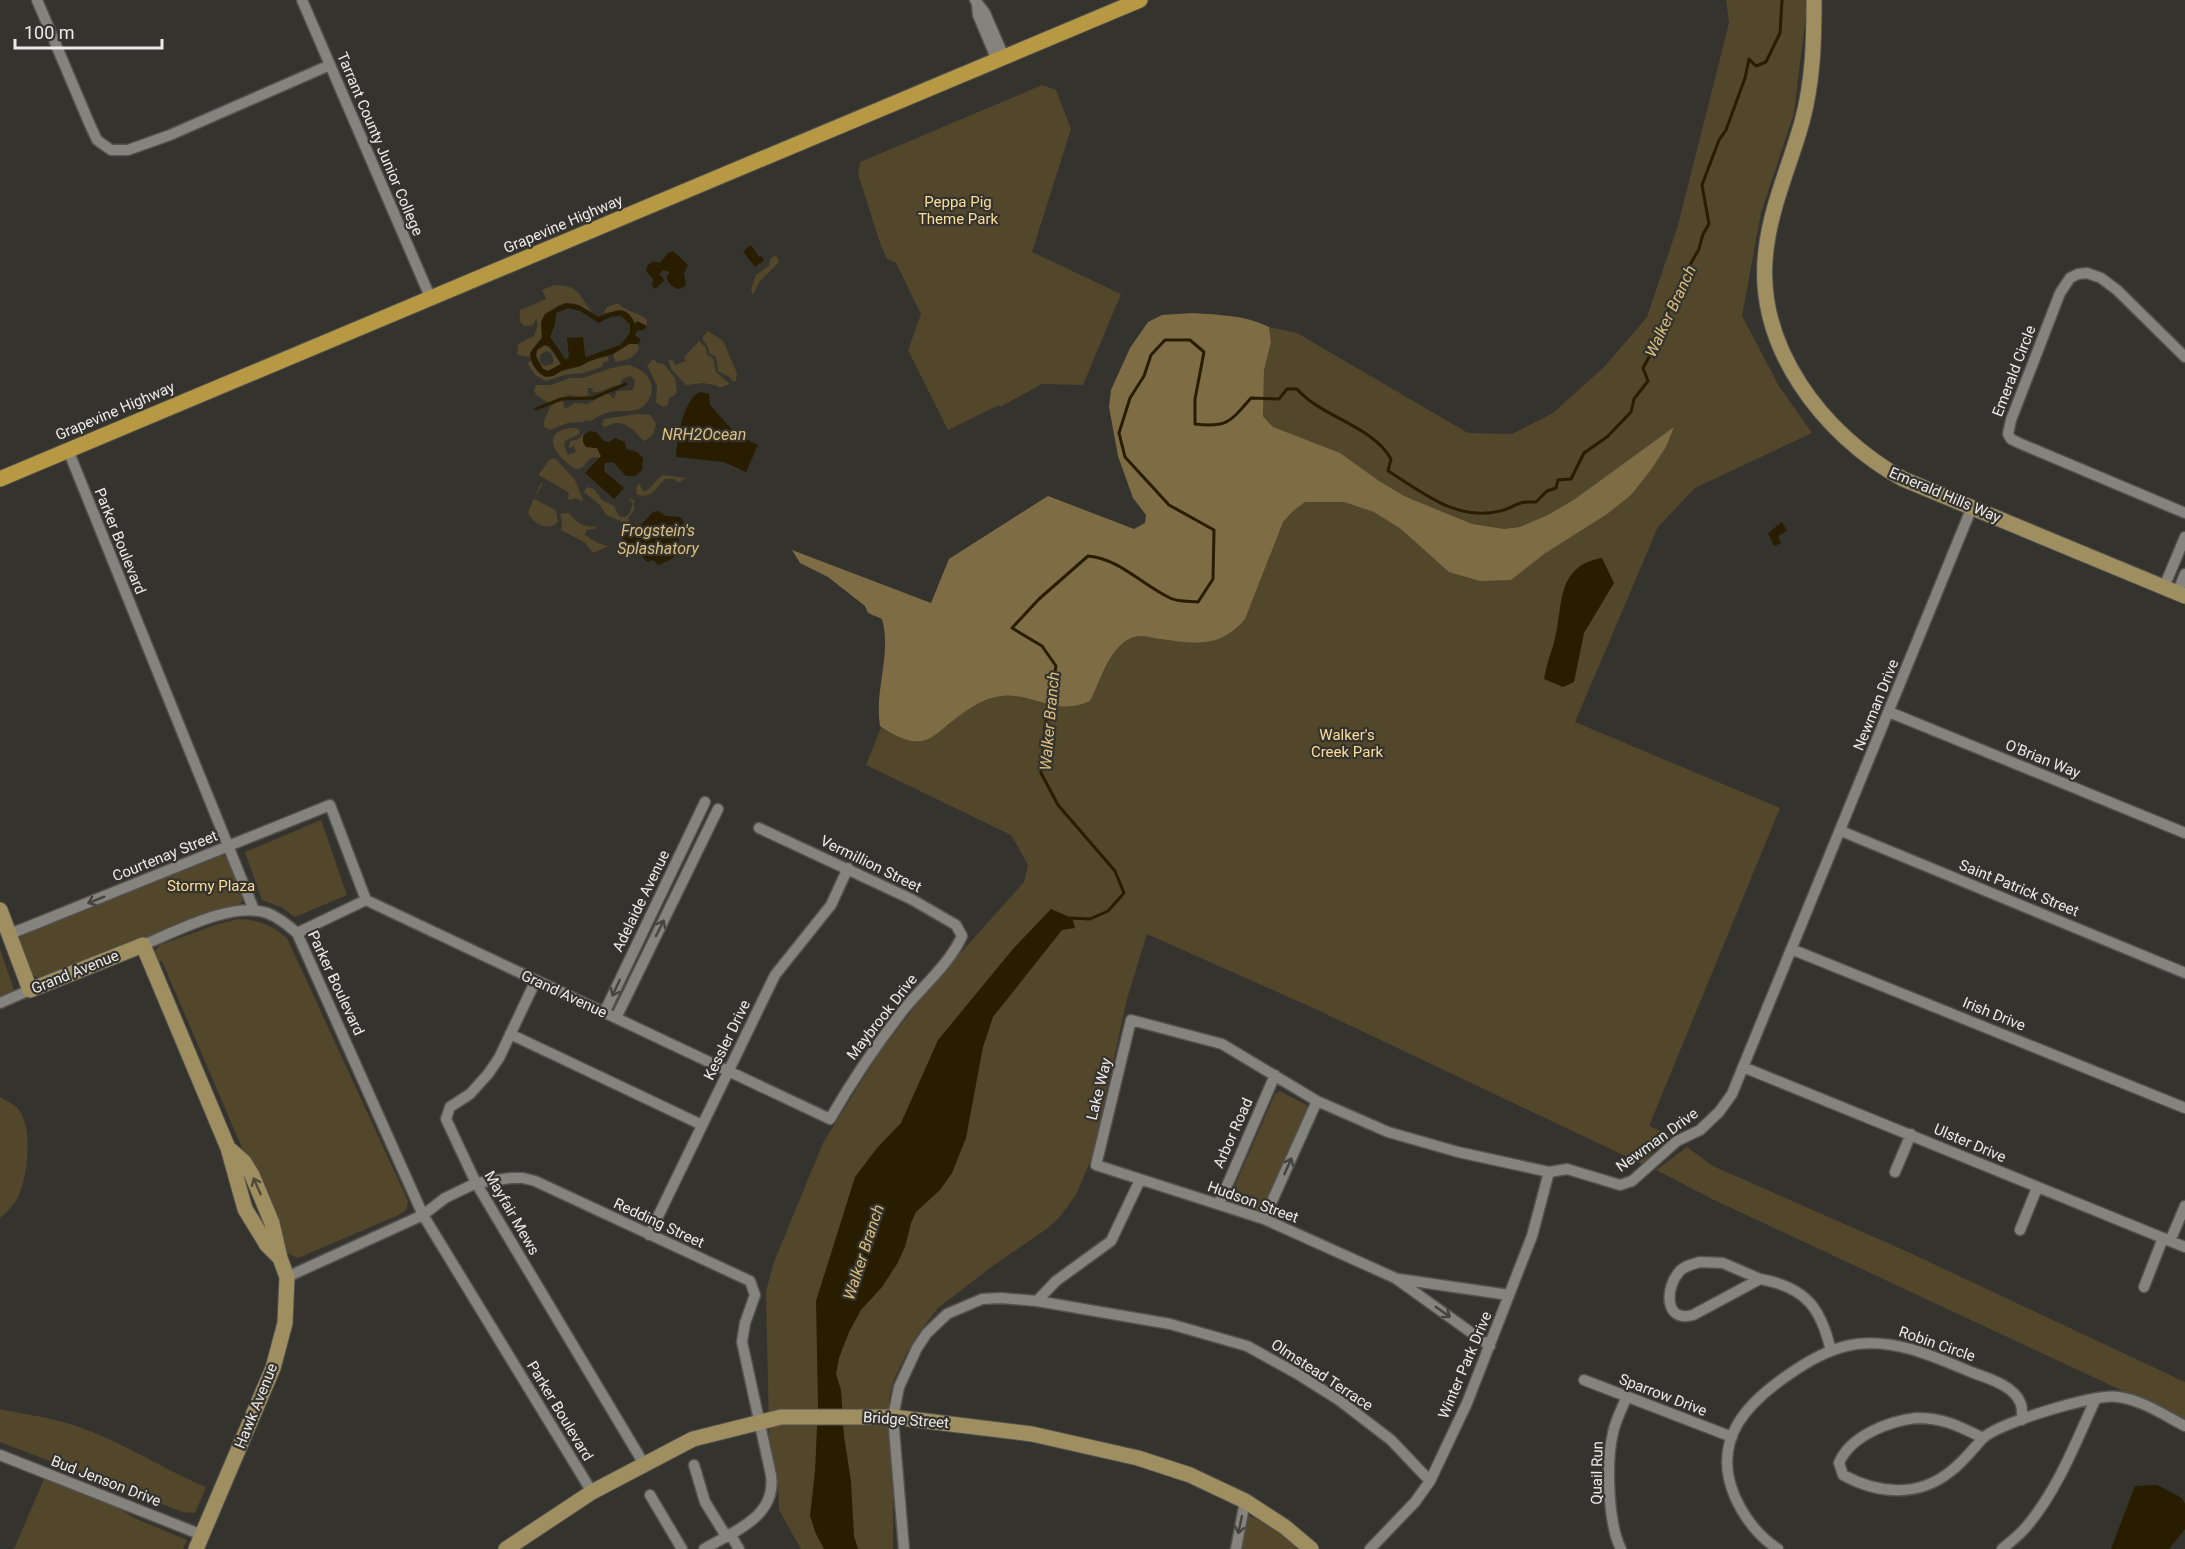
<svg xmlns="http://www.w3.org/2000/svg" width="2185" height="1549" viewBox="0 0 2185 1549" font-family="Roboto,sans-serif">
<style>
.green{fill:#52462b;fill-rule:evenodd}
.forest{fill:#7e6c44}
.water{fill:#291d00;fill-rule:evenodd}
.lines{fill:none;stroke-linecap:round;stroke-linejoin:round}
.stream{stroke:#291d00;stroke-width:3}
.street-casing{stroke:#53514d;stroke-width:13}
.secondary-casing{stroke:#53514d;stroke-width:17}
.primary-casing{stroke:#53514d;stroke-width:17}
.street{stroke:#85837d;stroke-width:10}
.secondary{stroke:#9e8e60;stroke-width:15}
.primary{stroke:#b79944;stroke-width:15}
.oneway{stroke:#45433e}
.oneway2{stroke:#4f4a3a}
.labels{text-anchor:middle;stroke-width:4.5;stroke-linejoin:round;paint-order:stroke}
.street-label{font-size:15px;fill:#edebe8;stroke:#35332e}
.park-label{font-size:15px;fill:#fcde9b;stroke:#35332e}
.water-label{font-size:16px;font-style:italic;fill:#dcbf7d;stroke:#35332e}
</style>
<rect width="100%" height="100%" fill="#35332e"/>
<path class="green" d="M1726,0H1805L1806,14L1794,113L1761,213L1742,316L1779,386L1812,433L1695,488L1658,527L1575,722L1780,808L1649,1126L1670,1135L1642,1164L1311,1007L1147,934L1127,999L1093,1154L1076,1195L1059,1218L1048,1228L994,1265L938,1308L921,1330L905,1356L893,1382L889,1399L893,1483V1549H801L779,1510L778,1481L769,1435L766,1291L774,1262L823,1143L879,1053L932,985L1024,882L1028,865L1011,835L866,765L949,559L1048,496L1210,560L1273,427L1263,416L1264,370L1271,342L1269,327L1297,333L1468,433L1512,434L1553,413L1605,366L1647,317L1678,225L1729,23Z
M1042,85L1056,90L1071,129L1032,252L1121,294L1083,385L1042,384L1000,407L999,405L948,430L908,350L921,314L896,263L887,259L881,246L858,174L860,162Z
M776,255L779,262L760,281L753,295L751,289L756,275L769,266L770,259Z
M554,285C580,286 578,294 592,312L573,303L559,305L545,314L541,323L542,337L532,349L530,357L517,355L518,344L534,336L538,325L536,319L533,325C519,329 519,320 520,310L546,299L542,290Z
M615,304H619C627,312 639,312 647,320V326L637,322L636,325L632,318L626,312L603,313L607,307Z
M708,331L723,341L725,345L737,373L736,380L734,382L728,376L718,371L716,357L709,353L708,347L702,338Z
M699,341L706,348L707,355L713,358L716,372L730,384L719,388L718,386L703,383L686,385L671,369L668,359L673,361L675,365L686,361L684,357Z
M629,344H638L639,349C633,359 626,360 615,362L613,354Z
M544,345L549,347L561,364L548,371L543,369L536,356L537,350ZM547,351L551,353L554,360L552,364L545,366C540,364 538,359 541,354Z
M607,356L609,360L603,363L602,367L583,373L564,375L546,381L535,375L527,363L531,361L533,365L553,376C561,370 568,370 577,367C588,363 596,358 607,356Z
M654,359L657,363L664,364L675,378L677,391L675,395L669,398L668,405L663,407L656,403L657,386L647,365Z
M627,365C637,367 645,371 650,381C653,387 652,393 649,399C640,417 621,408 606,413C600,415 595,419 589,421L585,420L584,422L568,423L550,430L544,427C542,420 548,414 550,407L558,401L563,402L565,409L575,403L587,404L608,393L614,399L617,391L633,390L635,380L630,376L622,379L620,385C610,385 601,394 593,392L592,388H587L589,395L582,397L569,395L549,403L536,395L534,390L536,385H551L570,378H583L611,368Z
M638,414L650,415L656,423C656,431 651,439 644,441C631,428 623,417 605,427L602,425L604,419Z
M577,428L580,431L579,434C568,441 559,438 568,455L576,452L574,446L569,448L570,441L579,439L583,434V442L586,447L597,448L601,456L599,458C589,455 587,463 582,468L576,469C553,457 538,428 577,428Z
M555,458L575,480L583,500L582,501L575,498L571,500L567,499L569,494L568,492L540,476L539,474L549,460Z
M664,475L686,478L678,483L674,479H665C656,487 653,499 638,495L636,493L637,485L640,484L643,492C652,490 655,478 664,475Z
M541,483L543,484L534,499L556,510L558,522C549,532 532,524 528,512Z
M587,487L594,489L602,500L614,506L619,516L625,517L630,513L633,503L627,498L634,500V510L628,518L629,521L627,524L606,515L600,505L584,492Z
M569,513C577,524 585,528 598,526L594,529L586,530L585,535C592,540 600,545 609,546L593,553L584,542L561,530L562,521L560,514Z
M321,820L347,895L295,917L281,907L262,900L245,852Z
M221,854L228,858L243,898L240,904L213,912L41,980L30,973L19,940L21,936Z
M239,919C260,920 271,925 287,938L408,1201L406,1210L399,1215L298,1258L287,1253L162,961L156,963L153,953L160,945L218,924Z
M0,949L14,990L0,996Z
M1280,1091L1310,1107L1263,1214L1234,1206L1228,1201L1275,1094Z
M0,1097C6,1101 15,1104 19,1110C33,1128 28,1177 18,1197C14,1205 7,1212 0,1218Z
M1687,1147L1713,1166L1908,1252L2185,1382V1420L1712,1199L1656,1170Z
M0,1409C21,1414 43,1416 63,1422C114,1436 158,1467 206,1487L195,1513L183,1512L0,1442Z
M44,1479L113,1504L134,1518L187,1540L183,1549H14Z
M1250,1516L1275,1528L1299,1549H1240L1246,1520Z"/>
<path class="forest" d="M1193,313C1219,315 1245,315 1269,327L1271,342L1264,370L1263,416L1273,427L1340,453L1379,481L1404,496L1472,524L1504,529L1520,527L1548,515L1575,499L1674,427L1666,447L1650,471L1631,495L1607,514L1544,554L1511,580L1480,581L1449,572L1401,529L1374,512L1344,502H1305L1293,511L1283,522L1245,619C1221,648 1195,644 1161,639C1149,638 1140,633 1129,639C1108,650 1100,682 1090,701C1055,717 1032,692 1001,696C978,699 962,714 945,727C939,732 930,740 922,741C907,743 892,734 880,726C874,690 892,655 882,619L868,613L865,606L828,577L800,563L792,550L931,603L949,559L1048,496L1134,529L1145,523L1146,515L1133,498L1118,456L1109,407L1111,390L1130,348L1148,322L1162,315Z"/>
<path class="water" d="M751,245L759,257L761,256L764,260L755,267L743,251Z
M673,251L688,265L684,273L686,285L680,289C673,289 667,282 666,275L668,276L669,272L663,270L659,275L662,276L664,281L655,289L652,285L653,279L646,271L647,266L653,261L660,263L668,253Z
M565,303L579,305L598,317C614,312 625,302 635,324L637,321L647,326L644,330L637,331L635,336L641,339L638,344H629L613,354L589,361L581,366L563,370L553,376L546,377C536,373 531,363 530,353L542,338L541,322L545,314ZM568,308L580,311L599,323L610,317L621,316L630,324V333L620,345L586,357L585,355L583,337L567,338L569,356L566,360L550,337L555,324L556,313ZM545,345C553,347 556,357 561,364L548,371L543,369L536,356L537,350Z
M700,392L709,394L710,405L736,434L758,445L746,472L724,462L676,457C677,440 683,399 700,392Z
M590,431L596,432L604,441L609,442L615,438L625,442L626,449L637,452L643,458L642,470L635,476H626L613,462L605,463L604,471L624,488L614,499L585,473L601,456L597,448L586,447L583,442V436Z
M657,511L666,516L680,517L684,522L678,530C680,552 680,557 658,565L653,560L647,562L637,549H634L630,555H627C620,545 620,537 631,531L629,521L638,528L653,512Z
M1782,522L1787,531L1778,536L1781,543L1774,546L1768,533Z
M1602,558L1614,583L1584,633L1574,682L1563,687L1544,679C1546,666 1550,655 1554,643C1564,608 1554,566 1602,558Z
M1051,909L1072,918L1075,928L1062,930L993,1017L983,1047L966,1138L952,1173L940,1190L916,1212L911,1223L905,1247L897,1264L882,1287L861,1310L849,1332L839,1358L836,1374L841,1390L844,1436L851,1481L854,1536L858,1549H824L816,1534L810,1516L815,1471L818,1405L816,1301L855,1177L877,1148L901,1123L938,1040L1013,949Z
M2157,1485L2182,1498L2185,1504V1529L2169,1549H2111L2135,1486Z"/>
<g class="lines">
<path class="stream" d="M536,409L561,399L593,398L626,384
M1070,918L1090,919L1108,911L1124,893L1115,871L1058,805L1041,773L1045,726L1056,666L1042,646L1012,628L1039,599L1088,556C1120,559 1142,585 1170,598C1178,602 1190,601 1198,602L1213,579L1214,530L1169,505L1125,457L1119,433L1130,398L1144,376L1151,355L1165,340H1190L1204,352L1195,399V424C1227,428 1230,422 1251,398L1279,399L1287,389H1297C1321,417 1373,426 1391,459L1388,471C1423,492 1456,522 1500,511C1517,507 1514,501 1536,502L1547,491L1556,488L1558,480L1571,479L1584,453L1607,437L1631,412L1634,399L1648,381L1643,368L1659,339L1663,322L1681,281L1699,249L1703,234L1709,224L1702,185L1719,140L1726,130L1745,78L1749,59L1756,66L1766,62L1780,33L1782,0"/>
<defs>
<path id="street" d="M37,0L90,125L97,140L111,150H128L170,135L330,65
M302,0L431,299
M975,0L985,13L1004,57
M977,4L978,15L997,60
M2185,357L2117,290L2101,278L2087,273L2078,274L2070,278L2060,293L2011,420L2008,434L2011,439L2019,443L2185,513
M68,450L254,910
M2164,587L2185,537
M2177,593L2185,574
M1889,712L2185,833
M1841,831L2185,973
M297,933L366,900L830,1119C853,1079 876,1045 905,1008C924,985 950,963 962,936L956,925L911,899L759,828
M10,934L330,805L366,900
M143,945C175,932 232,901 267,913C278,917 288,925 297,933L423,1215L592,1492
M1791,949L2185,1108
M536,980L499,1058L488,1074L470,1094L450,1107L446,1119L476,1183L644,1464
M0,1003L30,990
M604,1013L705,802
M616,1018L718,809
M510,1034L702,1125
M1743,1067L2185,1247
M1895,1172L1911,1134
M1219,1204L1275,1075
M1264,1219L1317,1101
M2020,1230L2037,1188
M649,1235L775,975L831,905L848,868
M2170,1241L2185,1206
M1700,1262L1723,1263L1760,1279L1693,1315C1664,1323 1665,1288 1679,1272C1684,1266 1693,1264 1700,1262Z
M287,1277L423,1215L445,1198L476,1183L511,1178H523L535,1181L750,1281L755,1295L745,1323L742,1342L771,1475C777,1517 734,1531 704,1549
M1399,1279L1509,1295
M1760,1279C1806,1287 1821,1308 1831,1351
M2144,1287L2163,1238
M1037,1301L1056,1281L1111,1241L1140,1180
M1490,1346L1395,1278L1264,1219L1096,1165L1131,1020L1222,1044L1317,1101L1388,1132L1458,1152L1549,1172L1567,1169L1620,1185L1632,1181L1677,1141L1700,1130L1719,1112L1732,1094L1972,507
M1584,1380L1732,1437
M1916,1418C1944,1418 1959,1426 1983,1438C1973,1449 1963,1462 1951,1471C1918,1498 1878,1494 1843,1475L1839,1463C1850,1436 1889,1421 1916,1418Z
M1983,1438C1999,1423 2096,1393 2118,1397C2142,1400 2164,1415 2185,1426
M0,1455L202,1535
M694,1465L705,1502L726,1536
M650,1495L682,1549
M730,1534L739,1549
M904,1549L893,1417L899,1387L917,1348L927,1333L947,1314L982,1299L1001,1298L1037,1301L1170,1324L1247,1346L1296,1373L1339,1400L1391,1440L1430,1481
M1236,1549L1245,1501
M1370,1549L1415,1502L1430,1481L1467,1403L1532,1236L1549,1172
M1621,1549C1608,1524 1606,1461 1613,1433C1615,1421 1622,1409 1626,1398
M1778,1549C1758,1536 1745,1519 1735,1497C1710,1439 1748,1401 1794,1371C1813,1358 1834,1347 1857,1344C1897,1339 1935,1357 1971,1372C1987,1378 2013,1385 2020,1402C2023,1408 2022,1415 2022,1420
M2002,1549C2010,1542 2020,1535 2027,1526C2058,1489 2076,1442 2096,1398"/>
<path id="secondary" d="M1814,0C1814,42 1813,81 1802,122C1790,165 1771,206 1766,250C1754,346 1823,435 1903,479L2185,596
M0,910L30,990L143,945L228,1148L245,1209L267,1245L280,1258
M196,1549L273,1368L285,1323L287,1277L280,1258L272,1223L252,1175L244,1162L228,1148
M506,1549L592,1492L693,1439L781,1417H893L1032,1434L1138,1458L1190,1475L1245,1501L1285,1527L1311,1549"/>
<path id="primary" d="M0,479L1140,0"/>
</defs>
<use href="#street" class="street-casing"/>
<use href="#secondary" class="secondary-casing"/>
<use href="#primary" class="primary-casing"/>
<use href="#street" class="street"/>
<use href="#secondary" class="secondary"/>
<use href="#primary" class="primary"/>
</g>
<defs><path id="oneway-shaft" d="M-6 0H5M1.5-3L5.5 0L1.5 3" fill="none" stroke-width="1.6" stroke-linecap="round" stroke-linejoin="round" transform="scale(1.5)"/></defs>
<g class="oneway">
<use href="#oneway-shaft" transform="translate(96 900) rotate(158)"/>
<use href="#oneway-shaft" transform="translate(660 928) rotate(-64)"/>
<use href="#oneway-shaft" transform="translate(616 988) rotate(115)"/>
<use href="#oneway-shaft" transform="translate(1288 1166) rotate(-66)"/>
<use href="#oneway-shaft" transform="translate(1443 1312) rotate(35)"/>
<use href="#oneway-shaft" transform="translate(1240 1525) rotate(102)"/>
</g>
<use class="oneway2" href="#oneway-shaft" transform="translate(257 1186) rotate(-114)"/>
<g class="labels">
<g class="street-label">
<text transform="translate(380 144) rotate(67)" y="5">Tarrant County Junior College</text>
<text transform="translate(563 224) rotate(-23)" y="5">Grapevine Highway</text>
<text transform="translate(2014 371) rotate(-69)" y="5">Emerald Circle</text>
<text transform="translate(115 411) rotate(-23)" y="5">Grapevine Highway</text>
<text transform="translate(1945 495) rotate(23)" y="5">Emerald Hills Way</text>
<text transform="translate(120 541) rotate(68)" y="5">Parker Boulevard</text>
<text transform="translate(1876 705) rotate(-68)" y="5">Newman Drive</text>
<text transform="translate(2043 759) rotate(22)" y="5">O'Brian Way</text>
<text transform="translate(165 856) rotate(-22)" y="5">Courtenay Street</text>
<text transform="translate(871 864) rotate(26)" y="5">Vermillion Street</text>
<text transform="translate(2019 888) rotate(22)" y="5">Saint Patrick Street</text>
<text transform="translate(641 901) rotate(-64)" y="5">Adelaide Avenue</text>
<text transform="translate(75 972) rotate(-22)" y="5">Grand Avenue</text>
<text transform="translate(336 983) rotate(65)" y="5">Parker Boulevard</text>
<text transform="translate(564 994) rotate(25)" y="5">Grand Avenue</text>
<text transform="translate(1994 1014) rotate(22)" y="5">Irish Drive</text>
<text transform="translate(882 1017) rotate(-52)" y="5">Maybrook Drive</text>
<text transform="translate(727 1040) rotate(-64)" y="5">Kessler Drive</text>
<text transform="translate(1099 1089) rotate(-76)" y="5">Lake Way</text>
<text transform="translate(1233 1133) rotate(-66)" y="5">Arbor Road</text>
<text transform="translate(1657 1140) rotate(-36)" y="5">Newman Drive</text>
<text transform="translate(1970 1143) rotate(23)" y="5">Ulster Drive</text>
<text transform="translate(1253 1202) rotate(20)" y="5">Hudson Street</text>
<text transform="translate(512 1213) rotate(60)" y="5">Mayfair Mews</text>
<text transform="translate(659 1223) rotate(25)" y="5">Redding Street</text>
<text transform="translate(1937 1344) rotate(19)" y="5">Robin Circle</text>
<text transform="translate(1465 1365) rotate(-67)" y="5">Winter Park Drive</text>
<text transform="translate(1322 1375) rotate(33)" y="5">Olmstead Terrace</text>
<text transform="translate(1663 1395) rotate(21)" y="5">Sparrow Drive</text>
<text transform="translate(256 1406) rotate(-68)" y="5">Hawk Avenue</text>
<text transform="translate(560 1411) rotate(59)" y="5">Parker Boulevard</text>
<text transform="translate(906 1420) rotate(4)" y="5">Bridge Street</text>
<text transform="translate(1597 1473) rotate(-89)" y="5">Quail Run</text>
<text transform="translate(106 1481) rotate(21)" y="5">Bud Jenson Drive</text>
</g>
<g class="park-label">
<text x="958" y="207">Peppa Pig<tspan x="958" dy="17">Theme Park</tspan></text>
<text x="1347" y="740">Walker's<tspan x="1347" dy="17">Creek Park</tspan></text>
<text x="211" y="891">Stormy Plaza</text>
</g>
<g class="water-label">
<text transform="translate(1670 311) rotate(-65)" y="6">Walker Branch</text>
<text x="704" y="440">NRH2Ocean</text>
<text x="658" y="536">Frogstein's<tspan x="658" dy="18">Splashatory</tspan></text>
<text transform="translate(1049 721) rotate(-85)" y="6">Walker Branch</text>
<text transform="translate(863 1252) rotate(-72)" y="6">Walker Branch</text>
</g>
</g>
<path d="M15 39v9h147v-9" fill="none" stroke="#edebe8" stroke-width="3"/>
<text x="24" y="39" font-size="18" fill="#edebe8" stroke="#35332e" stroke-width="4.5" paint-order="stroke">100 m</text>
</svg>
